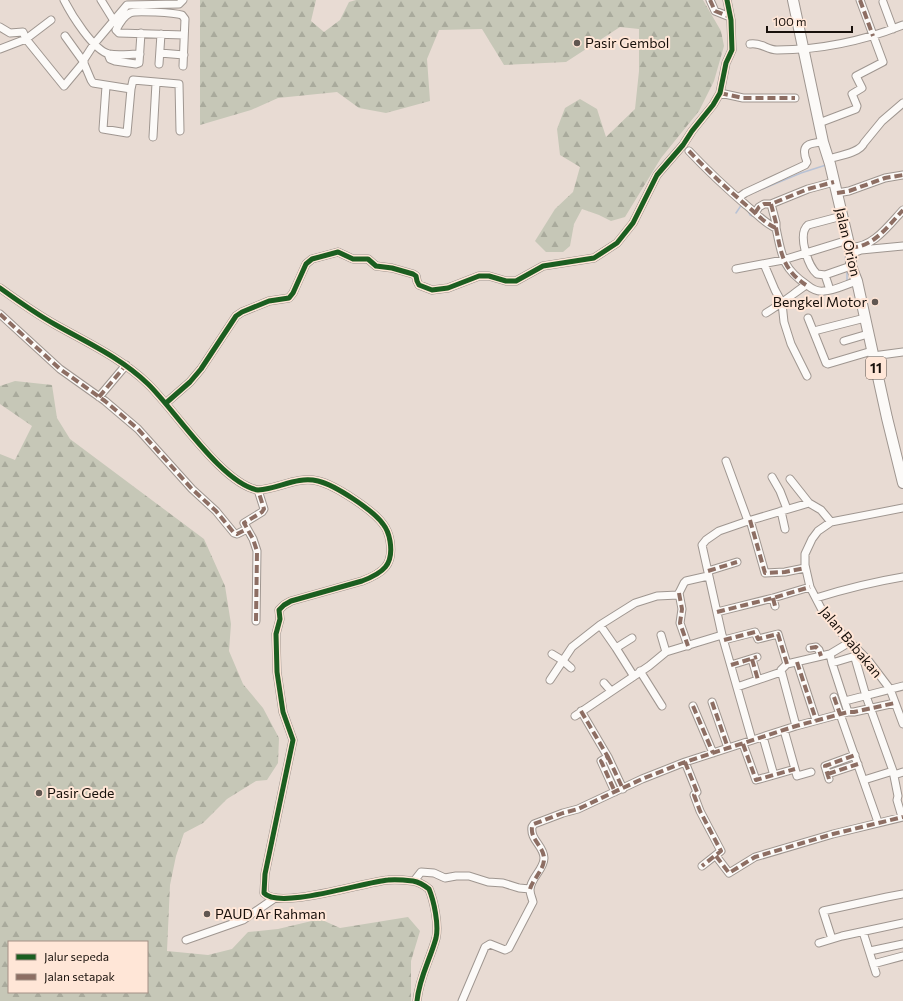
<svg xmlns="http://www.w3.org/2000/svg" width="903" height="1001" viewBox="0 0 903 1001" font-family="Commissioner,sans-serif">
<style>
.forest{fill:url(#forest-firs);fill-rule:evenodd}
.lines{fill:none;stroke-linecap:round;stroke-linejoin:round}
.stream{stroke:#b8c2d5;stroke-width:1.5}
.minor-casing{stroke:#9f9690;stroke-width:9}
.highway-casing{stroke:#9f9690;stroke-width:12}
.minor{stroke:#fcfaf8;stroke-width:7}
.highway{stroke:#fcfaf8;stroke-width:10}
.quiet{stroke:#8d6e63;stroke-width:4;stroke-dasharray:8 4;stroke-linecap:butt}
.cycleway-casing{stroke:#ffe6d7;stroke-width:8}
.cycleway{stroke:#1b5e20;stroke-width:5}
.poi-dot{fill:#615751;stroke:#ffe6d7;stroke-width:1.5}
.labels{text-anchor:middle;stroke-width:4;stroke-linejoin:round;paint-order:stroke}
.shield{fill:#ffe6d7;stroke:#5d5048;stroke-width:1}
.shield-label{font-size:13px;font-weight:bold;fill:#18100b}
.poi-label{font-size:14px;fill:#18100b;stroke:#ffe6d7;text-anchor:start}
.street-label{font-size:14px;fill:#18100b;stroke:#ffe6d7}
</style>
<defs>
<pattern id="forest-firs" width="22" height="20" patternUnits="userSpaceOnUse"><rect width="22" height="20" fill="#c6c7b7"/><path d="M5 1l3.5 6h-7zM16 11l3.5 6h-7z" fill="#a9aa9c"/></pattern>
</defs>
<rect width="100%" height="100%" fill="#e8dbd3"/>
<path class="forest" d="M200,0H316L311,21L324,32L340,20L349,2L356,0H703L721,31L724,46L714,81L699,111L661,158L625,217L611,221L599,215L582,209L574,224L570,246L563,252H546L535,241L555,209L573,192L580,167L560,155L557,129L565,108L580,99L597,109L606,137L635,109L639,71V29L620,27L566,62L504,65L482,29L439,30L427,59L430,101L386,113L359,108L337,92L278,98L251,110L200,125Z
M15,381L52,385L57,418L70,439L204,539L225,586L231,624L229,651L243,684L263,708L279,738L278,763L267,780L256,781L227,799L203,823L184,833L176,856L170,885L167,951L208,955L232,949L248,932L278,929L320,919L340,928L408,917L420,931L411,961V1001H0V454L15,460L32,426L0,404V386ZM9,942H147V992H9Z"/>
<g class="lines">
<path class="stream" d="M755,192L801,173L826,165
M748,211L750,215L755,217
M736,213L742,204
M846,266L845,253H847
M847,270V282"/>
<defs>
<path id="minor" d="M64,0C71,14 93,50 109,54C118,56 130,54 140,54
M101,0L114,21
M710,0L715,11L730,17
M883,2L893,29
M0,27L10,33L23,32L26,39L64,86L84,62
M65,36L83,61L91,80L93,83L131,89
M750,44C761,42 767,50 777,50C819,50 863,41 903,25
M0,49L26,39L51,20
M160,53L184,55
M108,54L110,59L115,61L136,64L139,63L141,33
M83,61L94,44L127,5L179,4L183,0
M159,64L161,34
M183,66L185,19L182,15C175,13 136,10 130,13C123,16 119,24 116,30L119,33L184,35
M106,86L103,129L127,133L131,89L133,80L179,84L180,131
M720,93L743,98H795
M819,123L856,109L857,106L852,94L862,88L856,76L883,62L860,0
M153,137L156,83
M689,151C707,170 726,188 746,205C756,213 764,223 776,228
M828,159C838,156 860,153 864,143L882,121L903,103
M837,193L849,191L885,178L903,175
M738,198L745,193L805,165L807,162C800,145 808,143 823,142
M771,204L776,223V228C782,256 782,268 807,285C812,289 818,292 824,291C834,291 847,284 857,281
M755,213L759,207L764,204H771L808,189L834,182
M842,216L808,225C797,234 808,266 817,274L825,275L851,266
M850,247C872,249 889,225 903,210
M853,253L861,250L903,246
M764,264L775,290L782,303L784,322L791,344L807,376
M736,269L783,260L848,240
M825,275L830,290
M0,288C18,301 36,314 56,325C88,343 121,358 148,384C175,410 222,484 258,490C279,489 296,476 318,481C335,485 373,510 383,524C387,529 389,535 390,541C394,565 383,573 362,581L291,601L284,605L279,610L280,619L276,634L277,672L283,712L293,740L265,874L264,893C279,910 364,882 388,880C396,879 405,880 413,881C419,882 424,885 429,889C434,901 439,925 436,938C430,960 419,978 417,1001
M766,313C781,304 793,294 806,285
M0,314L60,369L105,401L138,429L192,489L216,511L234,533L237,534L247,529
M808,318L826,363L828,364L872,351
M814,331L865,318
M844,341L868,334
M873,356L903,352
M99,397L126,365
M166,403L190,382L201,369L236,316L242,312L269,301L289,298L293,293L306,264L312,259L338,252L353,259H368L376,266L392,268L413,274L416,276L417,281L419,285L432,290L448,288L479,276H489L506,281H516L543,266L594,258L617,243L633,223L657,175L683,145L692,131L713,105L720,93L726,63L732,50L731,20L727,0
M726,461L748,521
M772,477L780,491L787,509
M790,479L809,503
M903,508L831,522L818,531L812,539L805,554V565L810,587L823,612L844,636L868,660L890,689L903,724
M781,511L785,529
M750,520L765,573L785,572L805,568
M708,571L737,562
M679,593L682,609L680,623L688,646
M773,598L775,606
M816,598C845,589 873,582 903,577
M717,612L773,598L810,587
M256,621L257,551L253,539L244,523L262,512L264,509L258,490
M600,625L616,648L633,675
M661,635L666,652
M724,640L755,632L758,639L778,634L787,664
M616,648L632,638
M810,648L816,647L819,650L821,656
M552,654L562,660L571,668
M752,659L758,680
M797,662L816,720
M832,663L852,657L855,658L866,696L893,771L898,796L897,800L902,817
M731,665L757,657
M640,671L662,706
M550,680L572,647L600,625L635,603L657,596L678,595L684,583L686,581L708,576
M604,683L611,691
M737,687L781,672
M834,697L878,822
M845,701L903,686
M712,702L728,748
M693,706L713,753
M581,711L608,757L601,761L615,792
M848,712L832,663L830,654L850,642
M575,716L649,666L666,652L722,635
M796,726L781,670L787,664L830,654
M784,730L797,776L811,772
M763,737L773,772
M752,740L722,635L702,545L706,540L719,531L748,521L809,503L821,510L831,522
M743,744L756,780L795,769
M608,757L623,789
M685,762L697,792L694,795L700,811L721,851L702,866
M828,774L858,764
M894,775L903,772
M829,779L825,766L855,755
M864,780L893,771
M716,856L729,873L755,857L833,834L903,817
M414,881L421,872L434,873L445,878L456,876H469L488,882L503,883L519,888L530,889
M863,932L876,973
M832,939L823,911L887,897L903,894
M186,940L243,920L275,898
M819,943L842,936L903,923
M870,951L903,944
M873,964L903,956
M462,1001L485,947L490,944L505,950L509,948L533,902C532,898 530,894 530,890C530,878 544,870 544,858C544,846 530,840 532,827L534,824L563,813L578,809L642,779L685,762L796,726L848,712H854L895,703"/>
<path id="highway" d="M793,0L823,142L830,164L848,240L851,254V266L857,281L887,418L903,483"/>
</defs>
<use href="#minor" class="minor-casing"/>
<use href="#highway" class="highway-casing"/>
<use href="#minor" class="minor"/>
<use href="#highway" class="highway"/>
<path class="quiet" d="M710,0L715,11L730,17
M860,0L873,36
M720,93L743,98H795
M689,151C707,170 726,188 746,205C756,213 764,223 776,228
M837,193L849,191L885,178L903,175
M771,204L776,223V228C781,253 783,270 806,285
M755,213L759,207L764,204H771L808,189L834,182
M850,247C872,249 889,225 903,210
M0,314L60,369L105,401L138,429L192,489L216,511L234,533L237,534L247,529
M99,397L126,365
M750,520L765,573L785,572L805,568
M708,571L737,562
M679,593L682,609L680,623L688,646
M773,598L775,606
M717,612L773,598L810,587
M256,621L257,551L253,539L244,523L262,512L264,509L258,490
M724,640L755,632L758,639L778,634L787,664
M810,648L816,647L819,650L821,656
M752,659L758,680
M797,662L816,720
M731,665L757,657
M834,697L840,714
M712,702L728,748
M693,706L713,753
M581,711L608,757L601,761L615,792
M743,744L756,780L795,769
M608,757L623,789
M685,762L697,792L694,795L700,811L721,851L702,866
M828,774L858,764
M829,779L825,766L855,755
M716,856L729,873L755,857L833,834L903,817
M530,889C533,879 543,871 544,860C545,847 530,840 532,827L534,824L563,813L578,809L642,779L685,762L796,726L848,712H854L895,703"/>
<defs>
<path id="cycleway" d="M0,288C18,301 36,314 56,325C88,343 121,358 148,384C175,410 222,484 258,490C279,489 296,476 318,481C335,485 373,510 383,524C387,529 389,535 390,541C394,565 383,573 362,581L291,601L284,605L279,610L280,619L276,634L277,672L283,712L293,740L265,874L264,893C279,910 364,882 388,880C396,879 405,880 413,881C419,882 424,885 429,889C434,901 439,925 436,938C430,960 419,978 417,1001
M166,403L190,382L201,369L236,316L242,312L269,301L289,298L293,293L306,264L312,259L338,252L353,259H368L376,266L392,268L413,274L416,276L417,281L419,285L432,290L448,288L479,276H489L506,281H516L543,266L594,258L617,243L633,223L657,175L683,145L692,131L713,105L720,93L726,63L732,50L731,20L727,0"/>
</defs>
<use href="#cycleway" class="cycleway-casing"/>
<use href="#cycleway" class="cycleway"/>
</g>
<g class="poi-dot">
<circle cx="577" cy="43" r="4"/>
<circle cx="875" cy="302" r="4"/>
<circle cx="39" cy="793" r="4"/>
<circle cx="207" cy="914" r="4"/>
</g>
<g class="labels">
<rect class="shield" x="866" y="357" width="20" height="22" rx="3"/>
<g class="shield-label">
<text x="876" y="373">11</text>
</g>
<g class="poi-label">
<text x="585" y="48">Pasir Gembol</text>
<text x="867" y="307" text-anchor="end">Bengkel Motor</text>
<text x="47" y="798">Pasir Gede</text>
<text x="215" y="919">PAUD Ar Rahman</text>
</g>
<g class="street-label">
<text transform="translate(848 242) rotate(77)" y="5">Jalan Orion</text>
<text transform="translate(851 642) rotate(50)" y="5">Jalan Babakan</text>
</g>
</g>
<rect x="8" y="941" width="140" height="52" fill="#ffe6d7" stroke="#a39085"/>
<rect x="16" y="954" width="20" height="6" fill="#1b5e20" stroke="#a39085"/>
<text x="44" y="961" font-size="12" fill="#18100b">Jalur sepeda</text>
<rect x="16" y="974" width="20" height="6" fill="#8d6e63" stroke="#a39085"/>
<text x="44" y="981" font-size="12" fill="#18100b">Jalan setapak</text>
<path d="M767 26v6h85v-6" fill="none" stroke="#18100b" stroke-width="2"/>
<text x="773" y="26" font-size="12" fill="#18100b" stroke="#ffe6d7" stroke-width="3" paint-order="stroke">100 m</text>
</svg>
